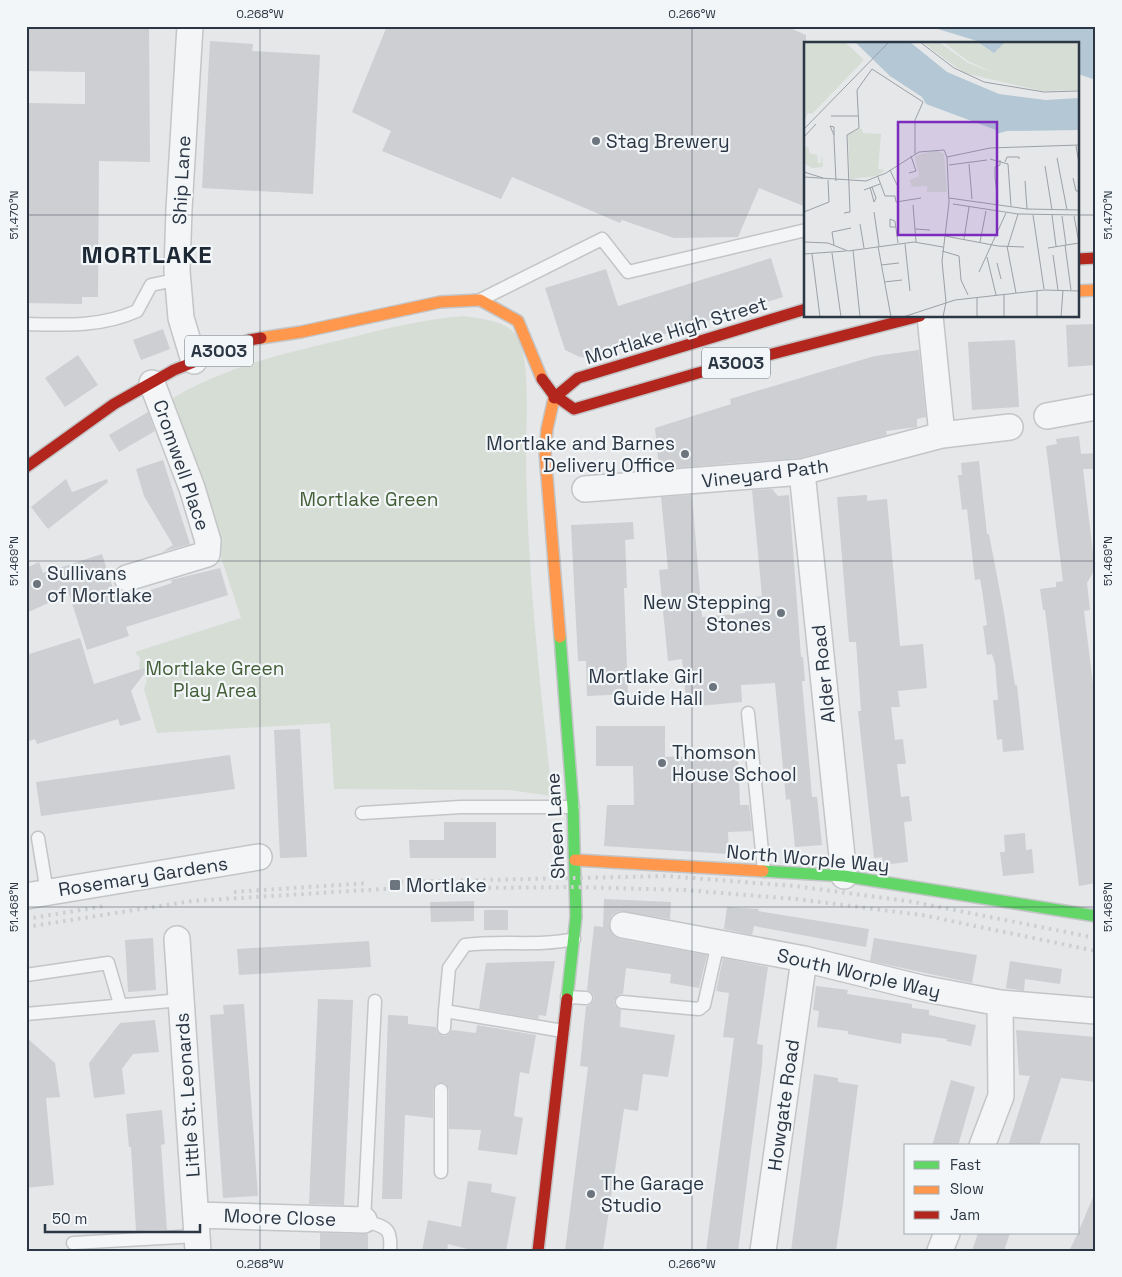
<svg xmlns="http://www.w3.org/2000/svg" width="1122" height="1277" viewBox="0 0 1122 1277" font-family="'Space Grotesk',sans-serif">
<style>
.green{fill:#d6ddd5}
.water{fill:#b4c7d4}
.building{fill:#cdcfd2}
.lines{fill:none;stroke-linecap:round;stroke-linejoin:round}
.lane-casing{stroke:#c3c5c7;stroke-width:15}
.street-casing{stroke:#c3c5c7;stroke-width:28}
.fast-casing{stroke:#c3c5c7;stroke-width:14}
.slow-casing{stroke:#c3c5c7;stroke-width:14}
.jam-casing{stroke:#c3c5c7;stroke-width:14}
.lane{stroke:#f4f5f6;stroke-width:12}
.street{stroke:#f4f5f6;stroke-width:25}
.fast{stroke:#63d668;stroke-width:11}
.slow{stroke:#ff974d;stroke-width:11}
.jam{stroke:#b3261e;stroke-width:11}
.rail{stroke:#cdcfd1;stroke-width:4;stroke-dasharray:2.5 5;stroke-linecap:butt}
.ticks{fill:none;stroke:#2b3744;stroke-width:1;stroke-opacity:0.45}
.poi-dot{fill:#6c757e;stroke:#f3f6f8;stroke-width:2}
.labels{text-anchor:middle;stroke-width:4.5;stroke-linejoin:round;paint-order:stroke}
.shield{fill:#f3f6f8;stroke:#67707a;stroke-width:1}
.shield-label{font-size:18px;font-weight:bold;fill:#2b3744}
.poi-label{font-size:19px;fill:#2b3744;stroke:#f3f6f8;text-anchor:start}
.street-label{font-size:19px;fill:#2b3744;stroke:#f3f6f8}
.park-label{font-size:19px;fill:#445f38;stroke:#f3f6f8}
.district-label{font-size:24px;font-weight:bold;letter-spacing:1px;fill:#1d2835;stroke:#f3f6f8}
.inset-road{fill:none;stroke:#9ba1a7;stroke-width:1}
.view{fill:#7b2cbf;fill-opacity:0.15;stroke:#7b2cbf;stroke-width:2.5}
.inset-edge{fill:none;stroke:#2b3744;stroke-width:2.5}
.neatline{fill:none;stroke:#2b3744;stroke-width:2}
.ticks-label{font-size:12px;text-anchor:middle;fill:#2b3744}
</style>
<rect width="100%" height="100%" fill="#e5e7e9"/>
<path class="green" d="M464,316C481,319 505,320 516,335C531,354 526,423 526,447C526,564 540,680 552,796L509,790L334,789L330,723L157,733L144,689L147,680L139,667L140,658L135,652L241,618L176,420L173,398C227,366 285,353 345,339C385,329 423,319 464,316Z"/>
<path class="water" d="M928,26H1096V80L1078,74V44H987Z"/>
<path class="building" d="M26,26H149L150,162L99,161L98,297H82V304L26,303V103L85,104V72L26,71Z
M387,26H785L806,35V207L759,188L738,237L674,238L622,220L620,223L512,177L501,199L382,151L391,131L352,112Z
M210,41L253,44L252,51L320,55L313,194L202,188Z
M771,258L783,297L589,358L580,357L565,350L545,288L606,269L618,306Z
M1096,324V365L1068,367L1066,325Z
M163,329L170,349L141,360L133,340Z
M1015,340L1019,407L972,410L968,342Z
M919,350L926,417L917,419V427L886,431L887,435L800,458L659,469L655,428L731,404L730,399L817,373L875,356Z
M78,355L98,385L65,407L45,378Z
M148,412L155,431L119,452L109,435Z
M1079,436L1081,454L1096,453V469H1083L1095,569L1087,583L1090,610L1084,611L1096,708V883L1079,886L1045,610H1043L1040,589L1056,587V582L1063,581L1046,446L1057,444L1056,439Z
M163,460L190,544L162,552L173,545L144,496L136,469Z
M979,461L987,534H989L1004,613L1015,685H1017L1024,750L1003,752L1002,739L997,740L993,700H998L995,664L992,654L987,655L983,626L987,625L982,590L980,579L975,580L967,509L962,510L958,475H962L961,463Z
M66,479L72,492L107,479L108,482L48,529L31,507Z
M772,489L778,496L789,495L801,657H803L805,681H802L811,785L812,797H817L822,845L795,847L790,799L786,800L775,683L741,685L742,702L687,707L682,659L668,661L659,570L668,569L661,497L692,495L702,617L745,613L744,598L762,596L752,490Z
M867,495V501L887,499L900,646L923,644L927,688L898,691L900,707H891L895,740L903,739L904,749L906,764H897L901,797L909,796L912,821L904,822L908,862L883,865L882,857L874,858L858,711H861L856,642H849L837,497Z
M633,522L634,539L625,540L627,588H624L628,694L587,696L586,661H578L571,525Z
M102,554L117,601L172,583L171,580L220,568L228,595L126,627L129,636L87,650L69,594L26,613V568L39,562L43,573Z
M80,638L94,684L150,666L131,691L141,720L120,726L118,719L37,744L35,739L26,742V655Z
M596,726H665V757L738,754L740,805H749L752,831L728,832L729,854L604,846L607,805H634L633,766H596Z
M300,729L307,857L280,858L274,730Z
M230,755L235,789L41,816L36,782Z
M444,822H496V858H410L409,840H444Z
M1025,833L1026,850L1032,849L1034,873L1003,876L1000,852H1005L1004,835Z
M604,899L671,902L670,919L619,911L612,915L609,922L610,930L614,936L620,939L707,955L699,988L670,983L671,974L626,968L623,994L618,995L614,1001L615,1006L621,1010L620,1027L675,1035L668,1077L643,1074L638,1111L624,1109L603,1251H565L588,1067L580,1066L586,1006L590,1005L594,999L593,994L587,990L594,926L603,927Z
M474,901V921L431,922L430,902Z
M727,907L759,909L758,911L869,929L866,947L754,926L752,935L724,929Z
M484,910H508V930H484Z
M153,938L156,990L128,992L125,940Z
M874,938L977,955L972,983L870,961Z
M369,941L371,967L239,975L237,949Z
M723,958L768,967L757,1044L763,1045L762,1065L738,1251H706L734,1038L723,1037L729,993L716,991Z
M555,961L546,1016L539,1015L538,1019L479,1009L486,963Z
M1010,961L1062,969L1060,984L1025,979L1024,991L1006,988Z
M816,986L848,990L847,994L912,1004V1008L929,1010V1015L976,1025L971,1046L946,1041L947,1039L902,1033L901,1044L848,1034V1031L817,1027L819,1011L813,1010Z
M318,999L353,1000L344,1205L309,1204Z
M244,1004L258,1196L223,1198L210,1015L224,1014L223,1005Z
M388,1015L408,1016V1024L436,1027L437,1032L443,1036L448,1035L452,1030L476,1033L477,1025L536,1035L529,1074L520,1072L514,1116L523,1118L517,1155L478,1150L481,1130L449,1129V1090L445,1083H437L433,1090V1118L405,1115L402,1199H382Z
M155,1020L159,1052L133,1054L122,1069L125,1094L94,1098L89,1063L120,1023Z
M1016,1030L1096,1037V1082L1061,1078L1039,1146H1008L1030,1076L1019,1075Z
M26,1037L55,1063L60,1097L46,1098L54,1185L26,1188Z
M814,1074L838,1078V1082L858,1085L842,1210L836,1251H791Z
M951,1080L975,1087L958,1146H932Z
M162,1110L165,1144L161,1145L167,1230L136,1231L131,1147H129L126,1114Z
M468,1181L492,1184L491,1192L516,1197L506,1251H475L448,1244L447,1251H422L428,1220L461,1227Z
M1096,1190V1251H1069L1078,1233Z
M320,1233L368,1234V1251H320Z
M978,1233H1010L1004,1251H972Z"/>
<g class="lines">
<defs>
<path id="lane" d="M480,300L602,239L628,272L806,230
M26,324C65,325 101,327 137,311L151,285L170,281L178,282
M748,713L764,871
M362,813L461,807H573
M38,838L47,892
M26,975L108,963L120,1004
M567,997L586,998
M375,1001L364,1220C385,1228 392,1226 390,1251
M622,1002L699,1009L704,1005L718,943
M26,1014L181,1000
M444,1028L445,1011
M563,1031L445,1011L449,968L465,945C501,940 538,947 574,939
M441,1090V1172
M73,1243L197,1236"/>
<path id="street" d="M190,26L179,209L177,271L181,318L194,361
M930,316L942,435
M1047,416L1096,407
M802,472L844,876
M585,489L802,472L942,435L1010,427
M127,578L207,554L208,541L192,488L152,383
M26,896L259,857
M623,925L804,959L921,988L1000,1003L1096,1011
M177,939L198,1251
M982,1146L1001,1096L1000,1003
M196,1215L364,1220
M763,1251L804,959
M940,1251L947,1233"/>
<path id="fast" d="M560,637L573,807L576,917L567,999
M763,871L844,876L1096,916"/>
<path id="slow" d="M1078,291L1096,290
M261,338L301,332L440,302L480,300L518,321L542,379
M554,398L547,429L545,452L560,637
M575,860L763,871"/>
<path id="jam" d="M1078,259L1096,258
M542,379L553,394L574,409L698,373L920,316
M554,398L578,378L806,309
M26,467L114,404L174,370L249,340L261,338
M538,1251L567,999"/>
</defs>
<use href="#lane" class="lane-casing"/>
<use href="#street" class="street-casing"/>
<use href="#fast" class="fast-casing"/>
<use href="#slow" class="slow-casing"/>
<use href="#jam" class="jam-casing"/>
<use href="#lane" class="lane"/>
<use href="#street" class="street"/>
<use href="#fast" class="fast"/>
<use href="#slow" class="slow"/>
<use href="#jam" class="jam"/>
<path class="rail" d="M393,882L666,876L795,886L914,902L1096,938
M234,892L368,883
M26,919L105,906
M26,927L192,901L383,889L575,887L685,890L796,899L922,915L1096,951"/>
</g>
<path class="ticks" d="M260,26V1251M692,26V1251M26,215H806M1078,215H1096M26,561H1096M26,907H1096"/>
<g class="poi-dot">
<circle cx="596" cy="141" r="5"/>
<circle cx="685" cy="454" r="5"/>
<circle cx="37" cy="584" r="5"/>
<circle cx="781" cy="613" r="5"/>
<circle cx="713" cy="687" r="5"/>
<circle cx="662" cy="763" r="5"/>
<rect x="389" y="879" width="12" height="12" rx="2.5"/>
<circle cx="591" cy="1194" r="5"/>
</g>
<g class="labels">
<g class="shield">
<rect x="185" y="335.5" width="68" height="31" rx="4"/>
<rect x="702" y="347.5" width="68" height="31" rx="4"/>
</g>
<g class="shield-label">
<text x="219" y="357">A3003</text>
<text x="736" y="369">A3003</text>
</g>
<g class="poi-label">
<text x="606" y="148">Stag Brewery</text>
<text x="675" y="450" text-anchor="end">Mortlake and Barnes<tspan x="675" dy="22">Delivery Office</tspan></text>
<text x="47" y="580">Sullivans<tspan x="47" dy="22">of Mortlake</tspan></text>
<text x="771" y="609" text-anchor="end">New Stepping<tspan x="771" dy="22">Stones</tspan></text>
<text x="703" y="683" text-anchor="end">Mortlake Girl<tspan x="703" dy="22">Guide Hall</tspan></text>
<text x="672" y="759">Thomson<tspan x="672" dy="22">House School</tspan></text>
<text x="406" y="892">Mortlake</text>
<text x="601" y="1190">The Garage<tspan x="601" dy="22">Studio</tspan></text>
</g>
<g class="street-label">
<text transform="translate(181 180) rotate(-87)" y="7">Ship Lane</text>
<text transform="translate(676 330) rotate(-17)" y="7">Mortlake High Street</text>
<text transform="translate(182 465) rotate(71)" y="7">Cromwell Place</text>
<text transform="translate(765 473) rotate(-7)" y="7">Vineyard Path</text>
<text transform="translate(823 674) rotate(-96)" y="7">Alder Road</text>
<text transform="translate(555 826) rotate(-93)" y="7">Sheen Lane</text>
<text transform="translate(808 858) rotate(5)" y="7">North Worple Way</text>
<text transform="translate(143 876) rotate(-9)" y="7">Rosemary Gardens</text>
<text transform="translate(859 973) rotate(13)" y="7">South Worple Way</text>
<text transform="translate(187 1095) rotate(-94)" y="7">Little St. Leonards</text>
<text transform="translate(783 1105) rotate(-82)" y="7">Howgate Road</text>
<text transform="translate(280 1217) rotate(2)" y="7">Moore Close</text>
</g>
<g class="park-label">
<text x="369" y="506">Mortlake Green</text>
<text x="215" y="675">Mortlake Green<tspan x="215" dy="22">Play Area</tspan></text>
</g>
<g class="district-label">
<text x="147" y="263">MORTLAKE</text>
</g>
</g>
<g transform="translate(804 42)">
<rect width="275" height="275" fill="#e5e7e9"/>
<path d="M0,0H41L60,18L8,72L4,71L0,80ZM118,0H135L164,21L193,32L164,19L139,0H275V48L238,49L160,31ZM57,86L59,91L77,92L74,127L81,128L73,134L46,137L44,92ZM0,104L5,106V111L13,113L14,121H17L18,112L19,125L8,126L0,121ZM132,108L140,112L143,150H123V144L108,145L106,138L115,134L111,114Z" fill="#d6ddd5"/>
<path d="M51,0H106L143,30L195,52L242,58L275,56V88L203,89L192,92V88L122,62L118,55L86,34ZM174,0H199L200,1L190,11Z" fill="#b4c7d4"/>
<path class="inset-road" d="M116,0L150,26L180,40L240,50L275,49M27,74H54M0,87L85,0M30,93L26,84L30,85V97L32,139M0,95L12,82M272,104L275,121M143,115L186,106L275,103M253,116L263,168M186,117L204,122L207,164M201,120L203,115H215V117M165,122L168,157M145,123L183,118M241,124L248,168M86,128L93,143M0,130L19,136M105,131L112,129L107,114M0,135L62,139L82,131L115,110L140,108L143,115L145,161L138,219L142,260L139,275M74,135L81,154H91L92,160L117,156M269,136L272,149H275M221,139L223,167M66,145L70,160M68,145L72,156L70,160M60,148L76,142M145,156L223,167L275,168M194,161L191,135V125L196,123V118M149,162L214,172L275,173M109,163L112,200M0,170L25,160L24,138M70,170L75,204M40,171L46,170L43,93L55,86L53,48L68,27L119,60L111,78V112M229,173L240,247M248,173L252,204M258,174L262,203M270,174L275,201M56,182L60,206M92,185H86V177L91,179L94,201M111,187L126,188M141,194L194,204L220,205M160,197L165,165M0,200L24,201L44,209L110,200L139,205M176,200L182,169M101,202L106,249M30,203L28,190L47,186M261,203L267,248M74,204L87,275M203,204L212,251M204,204L214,172M244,206L275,201M49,208L56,275M138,209L155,214L157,238L164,253M28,211L37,275M0,212L42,209M8,212L16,275M249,213L254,248M183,215L192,253M193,221L197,237M77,223L95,221M175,230L202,171M80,240L98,238M99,275L151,258L240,248L275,249M173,275V256M200,275V253M233,275V249M257,275L259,248"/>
<path class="view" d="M94,80H193V193H94Z"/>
<rect width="275" height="275" class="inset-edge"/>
</g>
<rect width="1122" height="1277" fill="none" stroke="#f3f6f8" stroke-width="55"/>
<rect x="904" y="1144" width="175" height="90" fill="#f3f6f8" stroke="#a3aab0"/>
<rect x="914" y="1161" width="25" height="8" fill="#63d668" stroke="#a3aab0"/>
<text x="950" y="1170" font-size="15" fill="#2b3744">Fast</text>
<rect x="914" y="1186" width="25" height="8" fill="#ff974d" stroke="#a3aab0"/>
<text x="950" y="1194" font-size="15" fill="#2b3744">Slow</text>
<rect x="914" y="1211" width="25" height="8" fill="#b3261e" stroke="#a3aab0"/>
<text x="950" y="1220" font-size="15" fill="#2b3744">Jam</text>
<path d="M45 1224v8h155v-8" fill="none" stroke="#2b3744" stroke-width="2.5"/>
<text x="52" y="1224" font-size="15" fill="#2b3744" stroke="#f3f6f8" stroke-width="4" paint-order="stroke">50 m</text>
<rect x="28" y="28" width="1066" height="1222" class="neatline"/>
<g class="ticks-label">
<text x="260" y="18">0.268°W</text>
<text x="692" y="18">0.266°W</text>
<text transform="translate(14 215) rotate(-90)" y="4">51.470°N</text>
<text transform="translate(1108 215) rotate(-90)" y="4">51.470°N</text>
<text transform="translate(14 561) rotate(-90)" y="4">51.469°N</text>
<text transform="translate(1108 561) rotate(-90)" y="4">51.469°N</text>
<text transform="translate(14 907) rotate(-90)" y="4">51.468°N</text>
<text transform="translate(1108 907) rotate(-90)" y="4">51.468°N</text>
<text x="260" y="1268">0.268°W</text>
<text x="692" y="1268">0.266°W</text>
</g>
</svg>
